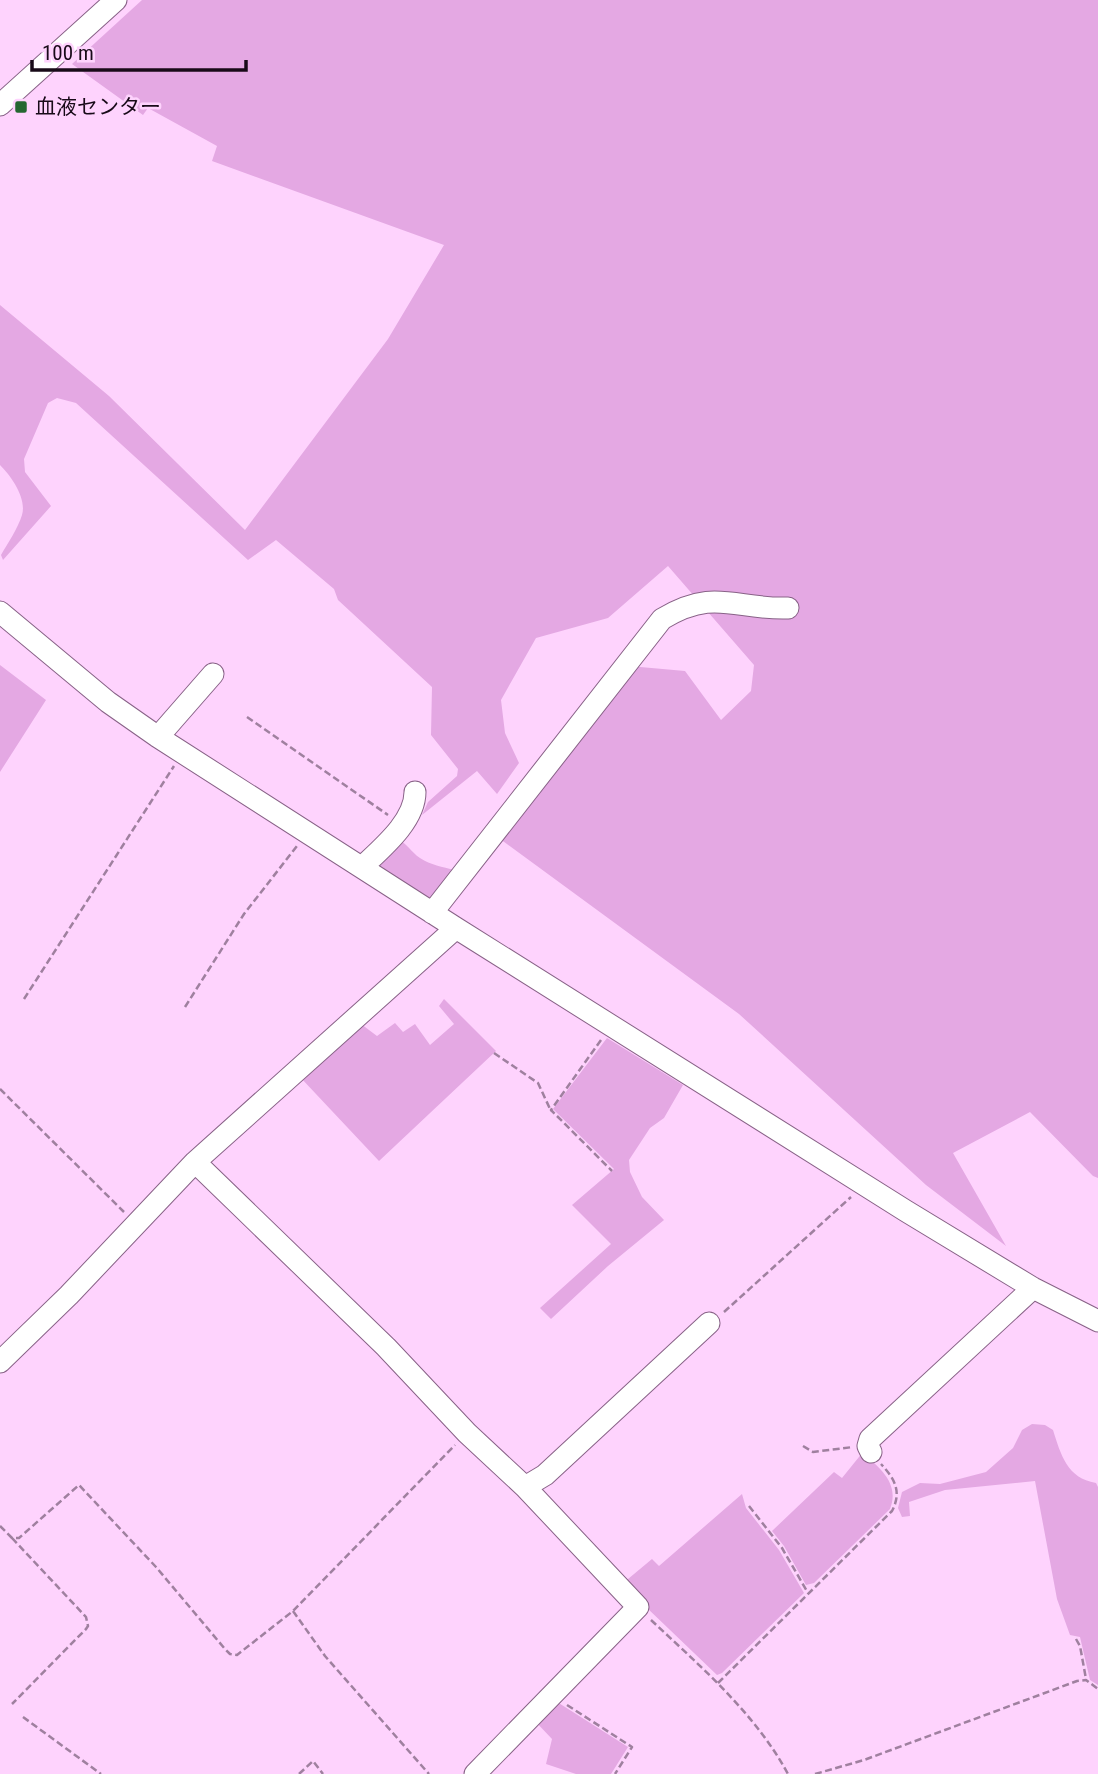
<svg xmlns="http://www.w3.org/2000/svg" width="1098" height="1774" viewBox="0 0 1098 1774" font-family="'Roboto Condensed','Noto Sans JP',sans-serif">
<style>
.green{fill:#e4a8e3}
.lines{fill:none;stroke-linecap:round;stroke-linejoin:round}
.minor-casing{stroke:#886287;stroke-width:23}
.path{stroke:#9f809f;stroke-width:2.5;stroke-dasharray:7 3.5;stroke-linecap:butt}
.minor{stroke:#fff;stroke-width:21}
.poi-dot{fill:#246731;stroke:#fed3fd;stroke-width:2.5}
.labels{text-anchor:middle;stroke-width:5;stroke-linejoin:round;paint-order:stroke}
.poi-label{font-size:21px;fill:#180a18;stroke:#fed3fd;text-anchor:start}
</style>
<rect width="100%" height="100%" fill="#fed3fd"/>
<path class="green" d="M142,0H1098V1178L1093,1176L1030,1112L953,1153L1006,1246L926,1185L739,1014L496,836L629,666L685,671L721,720L751,691L754,665L668,566L608,618L536,638L501,700L505,733L519,763L497,794L477,771L422,815L428,802L457,776L458,769L431,735L432,687L338,600L334,589L276,540L248,560L76,403L57,398L48,403L24,459L25,472L51,506L3,560L1,555C8,543 18,528 22,515C27,498 11,476 0,465V305L109,396L245,530L388,339L444,245L212,161L217,146L148,108L143,115L72,64Z
M0,665L46,700L0,772Z
M397,839C407,843 411,852 420,858C431,865 442,867 455,870L436,902L377,866Z
M444,999L496,1051L379,1161L300,1077L361,1024L377,1036L395,1023L403,1032L415,1024L430,1045L454,1024L439,1006Z
M607,1038L683,1085L664,1118L650,1128L629,1160L630,1172L642,1197L664,1220L608,1266L551,1319L540,1308L611,1244L572,1205L614,1169L553,1109Z
M1032,1424L1045,1425L1053,1430C1061,1455 1067,1478 1096,1483L1098,1487V1685L1090,1680L1080,1637L1070,1635L1057,1599L1035,1481L945,1490L909,1502L910,1516L902,1517L898,1508L902,1492L920,1483L940,1484L986,1472L1013,1448L1022,1430Z
M863,1452C880,1469 900,1483 890,1509L814,1583L806,1585L784,1546L772,1531L834,1472L842,1478Z
M742,1494L746,1508L779,1550L804,1593L722,1673L717,1675L622,1584L652,1559L659,1566Z
M554,1700L628,1747L611,1774H576L546,1764L552,1739L534,1720Z"/>
<g class="lines">
<defs>
<path id="minor" d="M0,105L116,0
M0,612L108,702L158,737L456,928L906,1211L1033,1288L1098,1321
M158,737L213,674
M362,867C382,848 415,821 415,792
M432,913L662,619C715,587 735,610 788,608
M195,1162L386,1347L467,1433L525,1487L638,1607L475,1774
M0,1362L69,1295L195,1162L456,928
M871,1452L868,1446L870,1439L1033,1288
M525,1487L545,1475L709,1323"/>
</defs>
<use href="#minor" class="minor-casing"/>
<path class="path" d="M247,717L388,815
M24,999L174,766
M185,1007L244,914L297,846
M601,1040L551,1110L612,1171
M494,1053L538,1083L551,1111
M0,1089L124,1212
M724,1312L851,1197
M803,1446L813,1452L853,1447
M749,1506L782,1548L808,1593
M0,1526L12,1538H19L79,1485L156,1567L225,1649L230,1654L237,1655L293,1611L455,1445
M12,1538L86,1617L88,1626L86,1629L12,1704
M293,1611L325,1656L429,1774
M651,1620C701,1667 755,1713 788,1774
M1076,1639L1080,1646L1086,1679
M718,1683L892,1511C902,1492 895,1479 881,1464
M567,1705L632,1747L615,1774
M23,1717L101,1774
M299,1774L313,1761L323,1774
M815,1774L864,1760L1077,1681L1086,1680L1098,1689"/>
<use href="#minor" class="minor"/>
</g>
<rect class="poi-dot" x="14" y="100" width="14" height="14" rx="3.5"/>
<g class="labels">
<g class="poi-label">
<text x="35" y="114">血液センター</text>
</g>
</g>
<path d="M32 60v10h214v-10" fill="none" stroke="#180a18" stroke-width="3.5"/>
<text x="42" y="60" font-size="21" fill="#180a18" stroke="#fed3fd" stroke-width="5" paint-order="stroke">100 m</text>
</svg>
